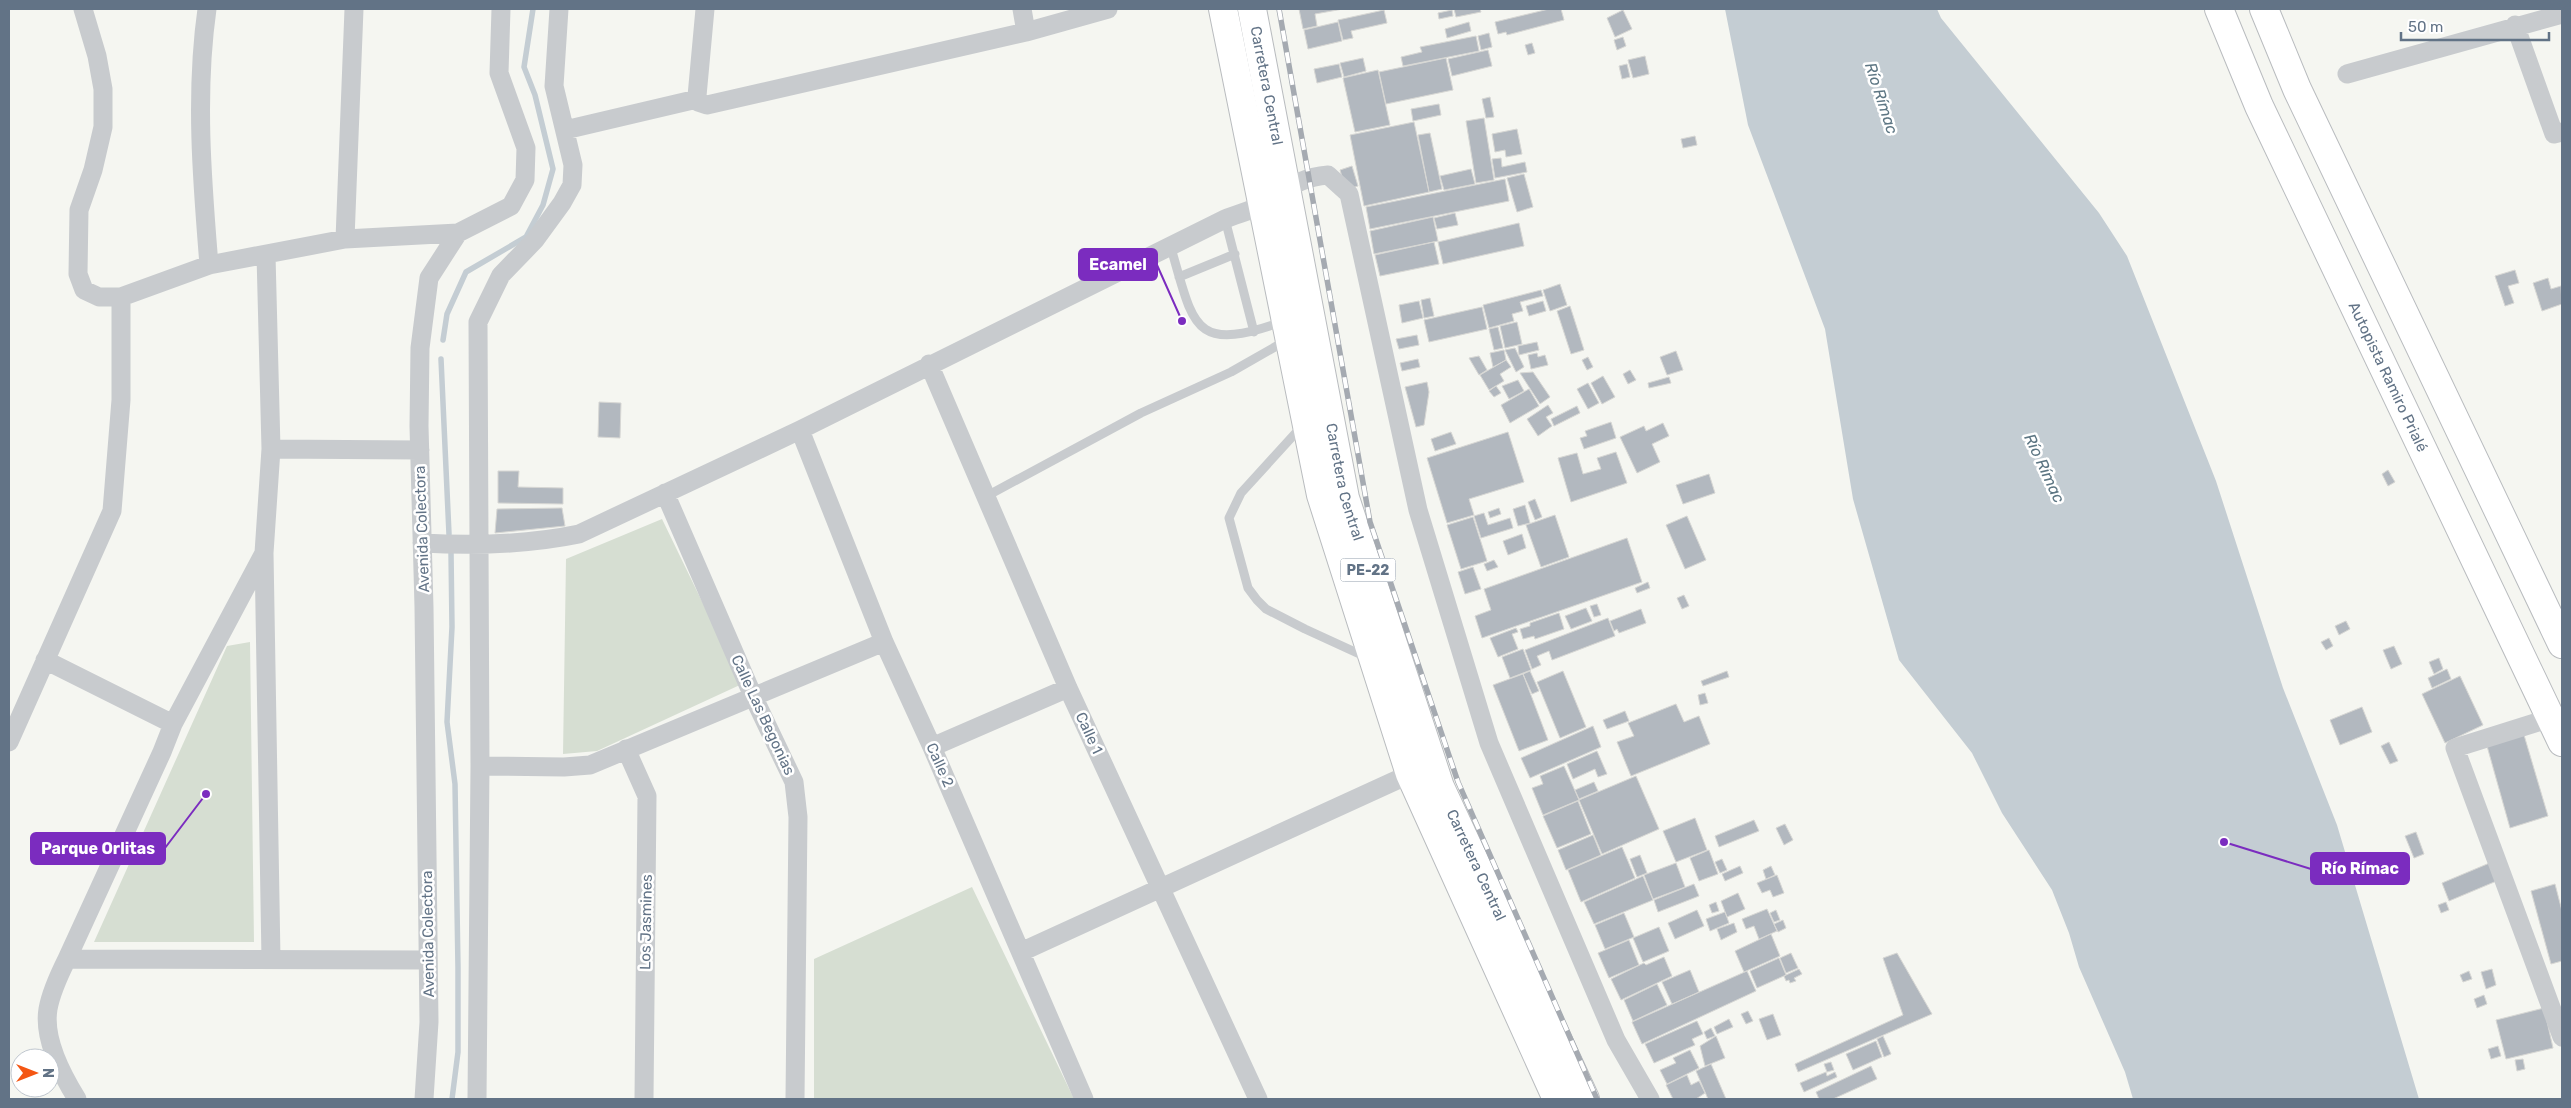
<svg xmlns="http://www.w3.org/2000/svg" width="2571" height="1108" viewBox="0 0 2571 1108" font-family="Rubik,sans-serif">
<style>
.green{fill:#d6ded2}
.water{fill:#c4cdd3}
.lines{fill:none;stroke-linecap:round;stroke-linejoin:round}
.stream{stroke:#c4cdd3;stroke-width:5.5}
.building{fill:#b2b8bf;stroke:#d7d7d4}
.highway-casing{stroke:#b9bcbf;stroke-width:30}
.lane{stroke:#c8cbce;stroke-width:9}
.street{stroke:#c8cbce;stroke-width:19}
.highway{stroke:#fff;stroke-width:28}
.rail-casing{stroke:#a5aab1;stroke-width:5.5}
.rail{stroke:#fff;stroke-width:4;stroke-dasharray:11;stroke-linecap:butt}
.labels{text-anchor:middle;stroke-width:5;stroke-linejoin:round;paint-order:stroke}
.shield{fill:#fff;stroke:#919daa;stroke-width:1}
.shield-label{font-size:14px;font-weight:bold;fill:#627386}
.street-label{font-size:15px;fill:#627386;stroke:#fff}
.water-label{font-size:16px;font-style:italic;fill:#5d7683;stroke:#fff}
.leader{fill:none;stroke:#7b2cbf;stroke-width:2}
.callout-dot{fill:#7b2cbf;stroke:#fff;stroke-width:2}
.callout{fill:#7b2cbf;stroke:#7b2cbf;stroke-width:2}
.callout-label{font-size:16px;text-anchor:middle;font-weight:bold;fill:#fff}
</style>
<rect width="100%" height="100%" fill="#f5f6f1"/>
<path class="green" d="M662,519L742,684L597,751L563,754L566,559Z
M250,642L254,942H94L227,646Z
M972,887L1074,1099H814V959Z"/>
<path class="water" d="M1725,9H1937L1941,18L2099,213L2127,256L2216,481L2283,688L2337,825L2419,1099H2133L2125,1072L2079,967L2069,933L2052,890L2002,813L1972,753L1899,660L1853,499L1825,329L1748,125Z"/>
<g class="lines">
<path class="stream" d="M443,340L447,314L466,272L526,237L543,205L553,169L535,95L524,67L533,9
M441,359L449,534
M451,552L452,627L447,722L455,784L458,968V1052L452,1099"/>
</g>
<path class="building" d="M1299,9H1343L1315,14L1317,26L1303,29Z
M1454,9H1480L1481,12L1456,17Z
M1549,9H1561L1564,20L1507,35L1506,32L1498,34L1495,22Z
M1384,10L1387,23L1351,31L1353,38L1343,40L1338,20Z
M1452,10L1453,16L1439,19L1438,13Z
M1623,10L1632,29L1615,37L1607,18Z
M1338,22L1342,41L1308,49L1304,30Z
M1469,22L1471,31L1447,38L1445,29Z
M1489,33L1492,47L1481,50L1478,36Z
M1476,36L1479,51L1403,66L1401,57L1422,52L1420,47Z
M1623,37L1626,46L1617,50L1614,40Z
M1532,43L1535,53L1528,55L1525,45Z
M1488,50L1492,66L1452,76L1448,59Z
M1645,56L1649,74L1633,78L1628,60Z
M1363,58L1366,71L1344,77L1340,63Z
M1446,58L1453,90L1386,104L1379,72Z
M1339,64L1342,77L1317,83L1314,69Z
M1627,64L1630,77L1622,79L1619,66Z
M1378,70L1390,125L1355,132L1343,78Z
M1490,97L1494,117L1486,118L1482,99Z
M1439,104L1441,115L1413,121L1411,109Z
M1484,118L1494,180L1476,183L1466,121Z
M1414,122L1429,192L1364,206L1350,135Z
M1517,129L1522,154L1506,157L1505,150L1495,152L1492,134Z
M1430,133L1442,189L1429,192L1418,135Z
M1695,136L1697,145L1683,148L1681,139Z
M1501,158L1502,167L1525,162L1527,172L1495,178L1492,159Z
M1352,166L1358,186L1346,190L1340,170Z
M1471,169L1475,184L1444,190L1440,176Z
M1524,174L1533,207L1517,212L1507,178Z
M1505,179L1509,201L1370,229L1366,207Z
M1455,213L1458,225L1437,229L1434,218Z
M1433,217L1438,241L1374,254L1370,231Z
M1519,223L1524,246L1443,264L1438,242Z
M1434,242L1439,264L1380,276L1375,255Z
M2515,270L2519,283L2508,286L2514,303L2505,306L2495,276Z
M2548,278L2551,289L2561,286L2562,304L2542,311L2533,283Z
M1560,284L1567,305L1550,311L1543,290Z
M1541,290L1543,296L1520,302L1523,311L1512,314L1514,321L1489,328L1483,305Z
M1430,298L1434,316L1424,318L1421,300Z
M1419,301L1423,318L1402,323L1399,305Z
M1543,301L1546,311L1529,316L1526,306Z
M1570,306L1584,350L1571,354L1557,311Z
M1482,307L1487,329L1429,342L1424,320Z
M1517,322L1522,344L1505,348L1500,326Z
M1498,327L1503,348L1494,350L1489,329Z
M1417,335L1419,345L1399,349L1396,339Z
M1537,342L1539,350L1519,355L1518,346Z
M1515,348L1524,367L1516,372L1505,350Z
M1504,350L1506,360L1493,367L1490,353Z
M1676,351L1683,370L1667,375L1660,357Z
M1537,353L1538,357L1545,355L1548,365L1531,369L1528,355Z
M1479,356L1487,370L1479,375L1469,358Z
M1588,357L1593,367L1587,370L1582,360Z
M1418,359L1420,367L1402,371L1400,363Z
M1506,360L1511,367L1500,374L1504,381L1489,390L1480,375Z
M1630,370L1636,380L1628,384L1623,374Z
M1533,372L1550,397L1540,404L1520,373Z
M1603,376L1615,397L1602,404L1591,383Z
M1669,377L1671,383L1649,388L1648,383Z
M1518,380L1524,391L1509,399L1502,386Z
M1427,382L1429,392L1424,425L1416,427L1405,387Z
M1588,383L1599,403L1588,409L1577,389Z
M1496,386L1501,393L1494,397L1489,391Z
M1529,389L1539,406L1510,423L1501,405Z
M599,402L621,403L620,438L598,437Z
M1548,405L1553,413L1546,417L1552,426L1538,436L1527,419Z
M1577,406L1580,413L1554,426L1551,419Z
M1611,422L1616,438L1584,449L1580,438L1587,436L1585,431Z
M1663,423L1669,436L1652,444L1660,462L1637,473L1620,437L1644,426L1646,431Z
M1451,432L1456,444L1435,451L1431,439Z
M1508,432L1524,482L1469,499L1474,515L1447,523L1427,458Z
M1616,452L1627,483L1571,502L1558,458L1577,453L1583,474L1601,469L1597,458Z
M2388,470L2395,482L2388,486L2382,474Z
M498,471H519L518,487L563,488V504L498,503Z
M1709,474L1715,493L1683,504L1676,485Z
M1535,499L1542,517L1535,520L1528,502Z
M1525,505L1530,523L1518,526L1513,509Z
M562,508L565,526L495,533L497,509Z
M1499,508L1501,514L1490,518L1488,512Z
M1484,513L1488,525L1510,518L1513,528L1481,538L1474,516Z
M1555,515L1569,557L1541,567L1526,525Z
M1687,516L1706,560L1685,569L1666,525Z
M1473,517L1487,561L1461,569L1447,525Z
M1522,534L1526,548L1508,555L1503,541Z
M1627,538L1642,582L1482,638L1475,616L1491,610L1484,589Z
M1494,560L1498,567L1487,571L1484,564Z
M1473,567L1481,589L1465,594L1458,572Z
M1648,582L1650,588L1637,593L1635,588Z
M1684,595L1689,606L1682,609L1677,598Z
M1597,604L1601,615L1594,617L1590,606Z
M1586,608L1592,621L1571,629L1565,616Z
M1641,609L1646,623L1619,633L1617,629L1614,631L1610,621Z
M1559,613L1564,629L1535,639L1534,636L1523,639L1520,629L1530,626V623Z
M1608,618L1615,636L1552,660L1549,651L1537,656L1541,665L1532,669L1525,650Z
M2346,621L2350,629L2339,635L2335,626Z
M1516,628L1518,632L1512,634L1518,649L1498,657L1490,638Z
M2329,638L2333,646L2326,650L2321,642Z
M2394,646L2402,664L2391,669L2383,650Z
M1523,649L1531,670L1510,678L1502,657Z
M2439,658L2443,669L2434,674L2429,662Z
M2447,669L2451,679L2432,688L2428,678Z
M1530,671L1539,691L1532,694L1523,674Z
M1563,671L1586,727L1560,738L1537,682Z
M1727,671L1729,677L1703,686L1701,681Z
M1523,674L1548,740L1519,751L1493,685Z
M2460,676L2483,725L2445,743L2422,694Z
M1705,693L1708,703L1700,705L1698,695Z
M1676,704L1684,722L1699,716L1710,744L1631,776L1617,742L1634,736L1628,723Z
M2362,707L2372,732L2340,745L2330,720Z
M1625,711L1629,721L1607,729L1603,720Z
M1593,726L1601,747L1530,778L1521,758Z
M2524,735L2548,816L2510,828L2487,746Z
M2389,742L2398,761L2390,764L2381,746Z
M1597,751L1607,774L1598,777L1595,769L1573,779L1567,764Z
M1564,766L1579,800L1543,815L1532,788L1543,784L1540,776Z
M1636,776L1659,829L1602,854L1579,800Z
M1594,782L1598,791L1579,799L1575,790Z
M1578,801L1591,834L1557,848L1543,816Z
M1695,818L1707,850L1676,862L1663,831Z
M1754,820L1759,831L1719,847L1715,836Z
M1785,824L1793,840L1784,845L1776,828Z
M2416,832L2424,854L2414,858L2405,836Z
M1593,835L1601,855L1566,870L1558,850Z
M1622,847L1635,878L1581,902L1568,870Z
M1709,850L1718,874L1699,881L1690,858Z
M1640,855L1647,873L1637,877L1630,859Z
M1722,859L1727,870L1720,873L1715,862Z
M2492,862L2499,880L2449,901L2442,883Z
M1676,863L1685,887L1653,899L1644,875Z
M1740,866L1743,873L1725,881L1722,874Z
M1771,866L1775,875L1766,879L1763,870Z
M1777,875L1784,893L1773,897L1770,890L1762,893L1757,883Z
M1643,876L1653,900L1594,924L1584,902Z
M1694,884L1699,896L1658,912L1654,900Z
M2555,884L2562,911V961L2551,964L2531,891Z
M1738,893L1745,909L1727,917L1721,901Z
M1716,902L1719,911L1712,913L1709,905Z
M2446,902L2449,910L2441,913L2438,905Z
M1767,909L1777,931L1759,939L1754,926L1746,929L1742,919Z
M1697,910L1704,926L1675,939L1668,923Z
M1776,910L1780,920L1774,922L1770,913Z
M1725,912L1729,923L1710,931L1706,919Z
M1624,913L1634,937L1605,949L1595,925Z
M1783,920L1786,928L1778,932L1774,924Z
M1734,923L1737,932L1721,940L1717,929Z
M1659,927L1669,951L1643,962L1633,938Z
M1771,934L1780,956L1744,972L1735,951Z
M1629,940L1639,965L1609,978L1598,953Z
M1791,953L1798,968L1786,973L1780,958Z
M1897,953L1932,1014L1798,1072L1795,1064L1903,1015L1883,958Z
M1664,957L1672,976L1621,1000L1611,979L1644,963L1646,965Z
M1779,958L1786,975L1757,988L1750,971Z
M1799,969L1802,974L1794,978L1796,981L1790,983L1789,980L1786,981L1784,976Z
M2492,969L2496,985L2486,989L2481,972Z
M1690,970L1699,992L1672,1004L1662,982Z
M1747,971L1756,991L1642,1044L1632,1022Z
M2469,971L2472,979L2463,982L2460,975Z
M1657,984L1667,1005L1633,1021L1624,1000Z
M2484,995L2487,1004L2477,1008L2474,999Z
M2544,1008L2553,1048L2506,1059L2496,1020Z
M1748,1011L1753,1021L1746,1024L1741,1014Z
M1773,1014L1781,1035L1767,1040L1759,1019Z
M1729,1019L1733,1027L1717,1034L1714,1027Z
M1697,1021L1703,1034L1692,1039L1695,1045L1654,1063L1645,1044Z
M1711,1028L1715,1036L1707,1039L1704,1032Z
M1716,1036L1725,1058L1705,1066L1700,1046Z
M1883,1036L1891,1054L1884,1057L1877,1039Z
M1876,1041L1882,1057L1853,1070L1846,1054Z
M2498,1046L2501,1056L2491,1059L2488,1049Z
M1690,1050L1699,1068L1667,1084L1660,1070L1676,1063L1673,1058Z
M2523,1059L2525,1069L2517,1071L2515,1060Z
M1831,1062L1834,1070L1827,1072L1824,1064Z
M1711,1064L1726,1099H1708L1696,1071Z
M1871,1066L1877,1079L1833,1099H1819L1816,1092Z
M1826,1072L1827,1076L1835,1072L1837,1077L1804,1092L1800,1083Z
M1687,1075L1691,1085L1699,1081L1705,1093L1696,1099H1673L1666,1085Z"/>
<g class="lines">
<defs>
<g id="highway">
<path d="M1223,9L1321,495L1410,774L1557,1099"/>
<path id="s1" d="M1252,9L1345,498L1440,787L1585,1099"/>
<path id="s2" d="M2219,9L2259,106L2562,742"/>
<path d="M2264,9L2297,89L2562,644"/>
</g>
</defs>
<use href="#highway" class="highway-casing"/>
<path class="lane" d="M1225,219L1254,332
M1171,248C1194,327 1193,354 1284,321
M1179,277L1235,254
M1302,426L1241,493L1229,518L1248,588L1257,600L1266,609L1305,629L1366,657
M985,497L1141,413L1231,372L1287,340"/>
<path class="street" d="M83,9L97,56L103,89V127L93,170L79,210L78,274L84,290L99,297H121L209,265L345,239L458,233
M207,9C195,93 202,180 209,265
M705,9L697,96L698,102L707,105L1026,32L1108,9
M1022,9L1026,32
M2515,25L2554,134L2562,132
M2347,74L2562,14
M565,130L697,99
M345,239L354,9
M266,255L271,449L264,553L271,959
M929,364L1068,688L1258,1099
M800,430L884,642L932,747L1084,1099
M271,449L420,450
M665,493L753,696L794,782L798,817L795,1099
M422,543C475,546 526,545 579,534L800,430L1225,219C1237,214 1250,211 1262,205C1286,191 1298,177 1328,175L1349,194L1418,510L1489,743L1616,1040L1650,1099
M45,660L173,724
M2551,718L2455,748L2562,1037
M9,742L112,511L121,400V297
M932,747L1068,688
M626,749L647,796L644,1099
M480,766L564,767L590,765L884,642
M1021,952L1410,774
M67,959L162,752L173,724L263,555
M77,1099C62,1075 43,1039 48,1009C51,992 59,975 67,959L428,960
M424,1099L429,1022L424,607L419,426L420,348L429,278L458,233L511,206L525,180L526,148L499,73L501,9
M477,1099L480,766L478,322L501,275L535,240L562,203L572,185L573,165L554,86L559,9"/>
<use href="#highway" class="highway"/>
<defs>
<path id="rail" d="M1279,9L1370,522L1458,782L1597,1099"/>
</defs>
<use href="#rail" class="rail-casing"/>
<use href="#rail" class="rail"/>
</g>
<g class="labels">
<rect class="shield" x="1340.5" y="558.5" width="55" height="23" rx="4"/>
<g class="shield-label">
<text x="1368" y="575">PE-22</text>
</g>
<g class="street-label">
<text dy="5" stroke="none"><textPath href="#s1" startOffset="78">Carretera Central</textPath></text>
<text dy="5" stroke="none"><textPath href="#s2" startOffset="405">Autopista Ramiro Prialé</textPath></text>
<text dy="5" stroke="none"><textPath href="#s1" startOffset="482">Carretera Central</textPath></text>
<text transform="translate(422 529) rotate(-92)" y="5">Avenida Colectora</text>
<text transform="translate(763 715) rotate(65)" y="5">Calle Las Begonias</text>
<text transform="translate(1089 733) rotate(65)" y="5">Calle 1</text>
<text transform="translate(940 765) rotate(66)" y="5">Calle 2</text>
<text dy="5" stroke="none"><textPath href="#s1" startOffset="888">Carretera Central</textPath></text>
<text transform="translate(646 922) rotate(-89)" y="5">Los Jasmines</text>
<text transform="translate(428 934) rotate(-91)" y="5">Avenida Colectora</text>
</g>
<g class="water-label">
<text transform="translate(1882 98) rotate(72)" y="6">Río Rímac</text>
<text transform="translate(2045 468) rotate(65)" y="6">Río Rímac</text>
</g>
</g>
<path class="leader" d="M1182 321L1157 265M206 794L165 848M2224 842L2311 869"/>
<g class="callout-dot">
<circle cx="1182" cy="321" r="5"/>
<circle cx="206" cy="794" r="5"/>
<circle cx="2224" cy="842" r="5"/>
</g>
<g class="callout">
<rect x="1079" y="249" width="78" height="31" rx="5"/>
<rect x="31" y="833" width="134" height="31" rx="5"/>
<rect x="2311" y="853" width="98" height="31" rx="5"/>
</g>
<g class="callout-label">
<text x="1118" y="270">Ecamel</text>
<text x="98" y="854">Parque Orlitas</text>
<text x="2360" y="874">Río Rímac</text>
</g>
<rect width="2571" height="1108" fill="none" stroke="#627386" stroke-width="20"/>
<g transform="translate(35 1073) rotate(90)"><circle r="24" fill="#ffffff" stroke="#c0c7cf"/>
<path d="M0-4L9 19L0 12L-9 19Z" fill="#f45613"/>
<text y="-8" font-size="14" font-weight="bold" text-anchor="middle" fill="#627386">N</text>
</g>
<path d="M2401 32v8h148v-8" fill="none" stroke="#627386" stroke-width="2.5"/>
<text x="2408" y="32" font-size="15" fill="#627386" stroke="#ffffff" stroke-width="4" paint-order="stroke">50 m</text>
</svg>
